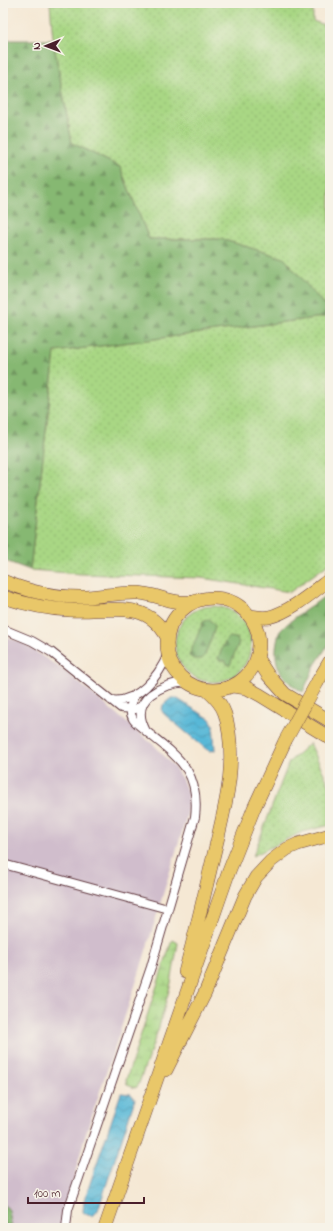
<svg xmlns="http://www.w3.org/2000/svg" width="333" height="1231" viewBox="0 0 333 1231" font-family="'Indie Flower',sans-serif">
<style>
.industrial{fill:#d0bdcc}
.grass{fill:url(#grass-dots);stroke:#7a7b58}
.forest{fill:url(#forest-firs);stroke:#686c4e}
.wetland{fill:url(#wetland-marsh);stroke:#7a7b58}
.water{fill:url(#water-waves);stroke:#516c81}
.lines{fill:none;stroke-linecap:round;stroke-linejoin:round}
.street-casing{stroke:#643d44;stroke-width:10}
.primary-casing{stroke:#643d44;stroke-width:14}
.street{stroke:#fff;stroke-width:8}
.primary{stroke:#e9c769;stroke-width:13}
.primary-bridge-casing{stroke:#643d44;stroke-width:14;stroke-linecap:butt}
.primary-bridge{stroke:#e9c769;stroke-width:13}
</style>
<defs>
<pattern id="grass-dots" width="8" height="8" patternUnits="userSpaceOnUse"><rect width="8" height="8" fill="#a9d784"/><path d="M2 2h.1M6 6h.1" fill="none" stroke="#93b872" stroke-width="1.8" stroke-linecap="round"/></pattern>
<pattern id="forest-firs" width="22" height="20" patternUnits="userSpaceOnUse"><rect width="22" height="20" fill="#86b872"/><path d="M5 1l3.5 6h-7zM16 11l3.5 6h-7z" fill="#70955e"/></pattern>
<pattern id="wetland-marsh" width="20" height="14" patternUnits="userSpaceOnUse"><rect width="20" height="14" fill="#a9d784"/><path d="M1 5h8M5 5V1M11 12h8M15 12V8" fill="none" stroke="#93b872"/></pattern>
<pattern id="water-waves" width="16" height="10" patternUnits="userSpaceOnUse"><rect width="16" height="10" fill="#58b8d7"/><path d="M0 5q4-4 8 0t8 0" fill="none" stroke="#4b95af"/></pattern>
</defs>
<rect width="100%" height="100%" fill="#f7f3e8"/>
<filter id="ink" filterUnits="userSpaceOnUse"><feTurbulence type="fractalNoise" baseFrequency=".025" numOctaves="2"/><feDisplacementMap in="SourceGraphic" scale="8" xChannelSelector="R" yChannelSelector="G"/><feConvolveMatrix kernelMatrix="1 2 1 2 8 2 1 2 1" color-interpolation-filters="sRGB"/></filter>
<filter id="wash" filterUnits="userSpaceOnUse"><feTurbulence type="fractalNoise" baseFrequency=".012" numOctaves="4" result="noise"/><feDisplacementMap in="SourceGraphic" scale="16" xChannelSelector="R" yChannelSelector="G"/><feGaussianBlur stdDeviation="0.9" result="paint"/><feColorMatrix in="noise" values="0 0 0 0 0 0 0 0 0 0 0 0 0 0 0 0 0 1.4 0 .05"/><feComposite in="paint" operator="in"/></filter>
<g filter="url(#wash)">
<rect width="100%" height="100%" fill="#f5e8d4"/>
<path class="industrial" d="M3,635L24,644L66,672L156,747L174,767L182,779L188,794L187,815L138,977L84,1139L61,1228H3Z"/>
<path class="grass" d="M50,3H313V21L330,27V312L283,258L221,239H149L120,167L72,143L53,40Z
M330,316V563L290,592L201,578L81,574L30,570L55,352Z
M175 644a38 38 0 1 1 76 0a38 38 0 1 1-76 0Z
M310,743L330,787V825L302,832L253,856L289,762Z"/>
<path class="forest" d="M3,40H53L72,143L120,167L149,239H221L284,258L330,312V316L55,352L30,570L3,560V334L5,328L3,327Z
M330,591V642L315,665L303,692C283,681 272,666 277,642C278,638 278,633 281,630C296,614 315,606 330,591Z
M209,619L215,626L213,634L204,657L202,659H194L189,656L203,622Z
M229,637L236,638L239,642L230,665H228L225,661L219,660L218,658L226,640Z
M3,1203L9,1210L12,1228H3Z"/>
<path class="wetland" d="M173,940L178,943L171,983L159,1027L138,1086L135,1088L127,1085L126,1080L171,943Z"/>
<path class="water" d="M171,698H176L210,719L213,724L215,750L210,751L206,749L164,714L162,711L163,705Z
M121,1093L131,1094L135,1099L98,1210L94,1215C89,1216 87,1215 83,1212L84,1201Z"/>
</g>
<g filter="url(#ink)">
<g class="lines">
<defs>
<path id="street" d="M3,629L32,641L51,652L121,708L135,709L142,706
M111,700C137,704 159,676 168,654
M145,729C129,698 162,684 187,682
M3,864L168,909
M66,1228L68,1210L151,967L195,817C197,800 196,785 187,770C177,755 161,743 147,732C143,728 136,724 133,719C129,712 130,703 134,696"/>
<path id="primary" d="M3,581C29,592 58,598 87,597C104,596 121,592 139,593C159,595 172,604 193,602
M3,597C25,604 46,609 69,610C106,613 146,597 167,637
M167 644a46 46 0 1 1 92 0a46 46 0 1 1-92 0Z
M250,616C256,617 263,618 269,617C290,612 313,592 330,579
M257,658L268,675L285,694L330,721
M318,681L330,661
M232,686L247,688L260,695L330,738
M185,972C195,935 204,896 213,858C224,811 239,762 225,714C222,704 215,697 207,690
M166,1070L205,993L245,896L256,877L271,861L287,849L298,844L330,835
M105,1228L229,871L254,808L285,741"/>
</defs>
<use href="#street" class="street-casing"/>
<use href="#primary" class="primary-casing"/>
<use href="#street" class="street"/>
<use href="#primary" class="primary"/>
<defs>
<path id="primary-bridge" d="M285,741L318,681"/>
</defs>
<use href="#primary-bridge" class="primary-bridge-casing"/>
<use href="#primary-bridge" class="primary-bridge"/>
</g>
</g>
<rect width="333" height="1231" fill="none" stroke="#f7f3e8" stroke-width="16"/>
<g transform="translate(46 46) rotate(269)" stroke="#f7f3e8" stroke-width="3" paint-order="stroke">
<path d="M0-3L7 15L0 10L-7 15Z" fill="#4a1f2b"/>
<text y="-6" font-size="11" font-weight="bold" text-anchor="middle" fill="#4a1f2b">N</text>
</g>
<path d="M28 1197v6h116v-6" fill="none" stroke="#4a1f2b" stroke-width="2"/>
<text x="34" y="1197" font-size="12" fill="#4a1f2b" stroke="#f7f3e8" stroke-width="3" paint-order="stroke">100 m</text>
</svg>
